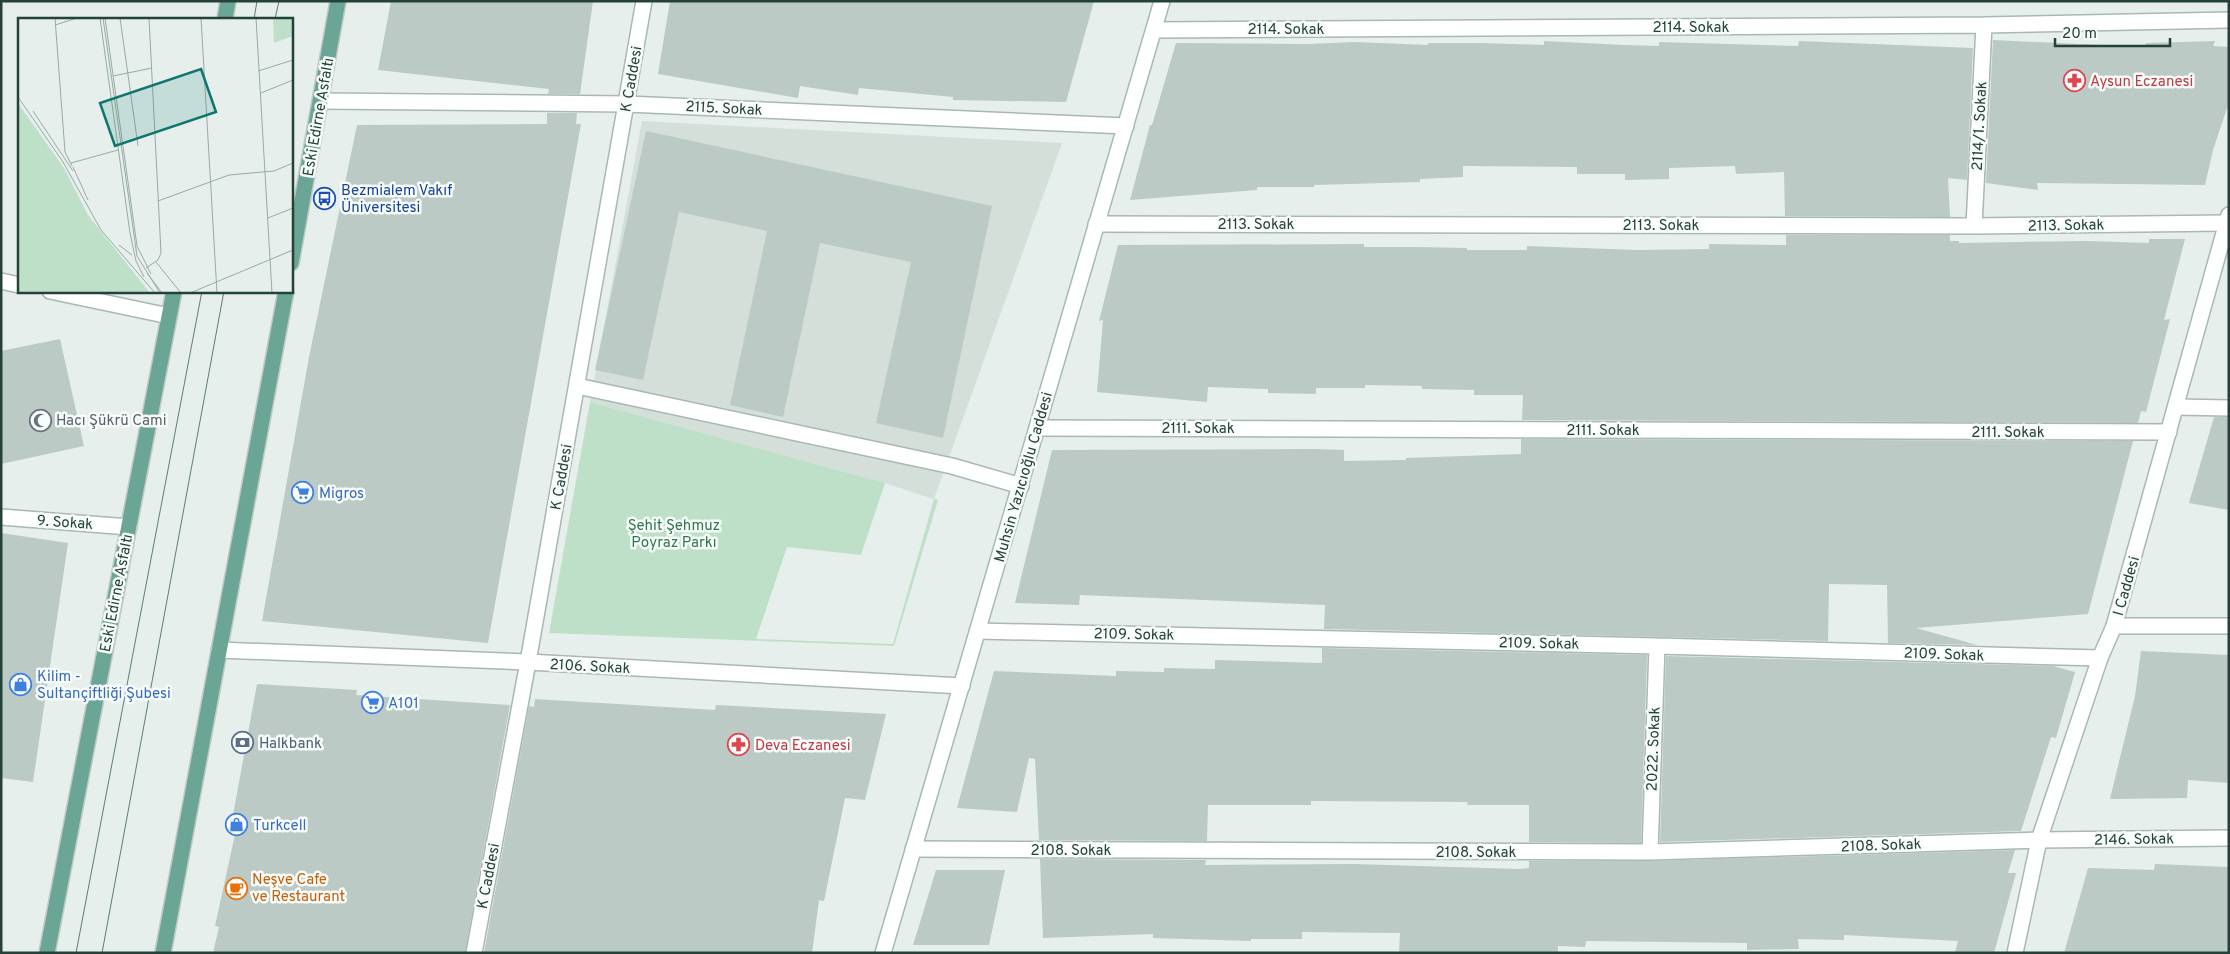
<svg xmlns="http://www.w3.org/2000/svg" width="2230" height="954" viewBox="0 0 2230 954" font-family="Overpass,sans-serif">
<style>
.built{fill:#d4dfda}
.green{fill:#bfe0c8;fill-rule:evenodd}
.building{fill:#bbcac4}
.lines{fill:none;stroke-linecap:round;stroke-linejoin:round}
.pedestrian-casing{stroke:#a8b8b2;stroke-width:18}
.minor-casing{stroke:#a8b8b2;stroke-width:18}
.tertiary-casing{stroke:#a8b8b2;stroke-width:18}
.secondary-casing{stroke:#a4bbb3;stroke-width:18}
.primary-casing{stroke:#c2cac8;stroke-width:18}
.pedestrian{stroke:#fff;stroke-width:15}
.minor{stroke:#fff;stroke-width:15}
.tertiary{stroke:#fff;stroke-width:15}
.secondary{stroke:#fff;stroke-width:15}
.primary{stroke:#6aa596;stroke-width:15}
.tram{stroke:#5f7d75;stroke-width:1}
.labels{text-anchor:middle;stroke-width:5;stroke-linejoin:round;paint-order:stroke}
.street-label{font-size:15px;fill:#24423a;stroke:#f7fbf9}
.health-label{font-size:15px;fill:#be3a42;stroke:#f7fbf9;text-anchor:start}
.transit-label{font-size:15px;fill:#164399;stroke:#f7fbf9;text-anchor:start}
.worship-label{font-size:15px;fill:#5b616d;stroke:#f7fbf9;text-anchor:start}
.shop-label{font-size:15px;fill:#366cbe;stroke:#f7fbf9;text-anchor:start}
.park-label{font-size:15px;fill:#2d7a4b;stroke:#f7fbf9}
.service-label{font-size:15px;fill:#4e5e75;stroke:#f7fbf9;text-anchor:start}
.food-label{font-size:15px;fill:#c56008;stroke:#f7fbf9;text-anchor:start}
.inset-road{fill:none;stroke:#98aaa4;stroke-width:1}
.view{fill:#0f766e;fill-opacity:0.15;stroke:#0f766e;stroke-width:2.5}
.inset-edge{fill:none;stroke:#24423a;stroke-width:2.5}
</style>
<rect width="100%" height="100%" fill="#e6efeb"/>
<path class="built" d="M642,121L1062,143L934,499L885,483L590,402Z"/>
<path class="green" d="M590,402L885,483L938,500L894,646L549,633ZM885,483L934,499L893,644L756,639L787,547L861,555Z"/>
<path class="building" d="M391,1H593L580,94H548L549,89L378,70Z
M670,1H1094L1066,102L953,100V97L859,88L858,95L800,86L798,98L658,74Z
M1993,40L2145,47L2146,43L2215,41L2213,46L2229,47V102L2213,150L2205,185L2037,183L2038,190L1986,183Z
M1544,41L1624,45L1659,46V42L1798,46L1799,41L1973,48L1967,180L1948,178L1950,217L1785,216L1784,172L1736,174L1735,166L1669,168V179L1625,180V174H1577V167L1463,166V177L1420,179V182L1314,185V187H1257V190L1130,200L1150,125H1152L1176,43L1309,44L1354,42L1428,45V43H1483L1544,45Z
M547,113H577L576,124H581L488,643L262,621L309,357L357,125L547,124Z
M646,131L992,206L943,438L876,423L911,262L820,243L783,417L730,405L767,231L679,212L643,380L595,370Z
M1786,235H1950V241H1959V243L2088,241L2149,243V239H2185L2164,320L2170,319L2146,412L2141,411L2138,423L1522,420L1523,395H1474V390L1422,389V386L1365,385V388H1316V394L1268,393V389L1208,387L1207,402L1097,392L1103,320L1099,321L1118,245L1364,244V247H1416L1467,248V250H1527V246L1638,250L1709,249V244L1786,245Z
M60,339L84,446L1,464V351Z
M2214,417H2229V510L2189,503Z
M1521,439L2133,441L2088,614L1916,628L1977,645L1888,643L1887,585L1829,584L1828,641L1324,629L1325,605L1080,595L1079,605L1015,603L1052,450L1314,449L1344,450V461L1406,460V458L1521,454Z
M1,533L68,543L33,782L1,778Z
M1322,648L1647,655L1641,843L1529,842V805H1467L1468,802L1311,801V805H1208L1207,841L1039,840L1035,759L1029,758L1017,812L957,808L994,671L1116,676V671L1164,672V668L1215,669V660L1322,663Z
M2141,651L2229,655V783L2188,780L2187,798L2110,799L2135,696Z
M1666,656L2053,666L2075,672L2056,738L2051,737L2021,831L1660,842Z
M257,684L357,690L356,695L510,705L465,953H213L219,927L215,926L239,816L233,815Z
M535,699L715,710L716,705L886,714L865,800L845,798L824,901L819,900L812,953H484L529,706L534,707Z
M2015,850L2008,873H2016L1994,953H1955L1958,941L1844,935V940L1798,939L1799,949L1747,950V943L1586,941L1585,947L1558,946V953H1399L1400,933L1302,932V939H1251V941L1153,938V934L1043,938L1040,859L1206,860L1205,865L1355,864L1519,869L1529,868V861H1650Z
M2155,864L2229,867V953H2064L2088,868L2154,870Z
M936,870H1005L989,945H913Z"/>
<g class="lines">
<defs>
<path id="pedestrian" d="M1,281L19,285
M50,291L169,316"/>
<path id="minor" d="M1154,30L1984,25L2229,20
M321,101L627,104L1126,126
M1096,224L1974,226L2226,223
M1974,226L1984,25
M577,386L952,466L1021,486
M2176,407L2229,408
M1038,428L2169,432
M1,517L129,527
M2114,626H2229
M978,631L1657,646L2100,658
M219,650L528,662L962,686
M913,849L1650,852L2039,840L2229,838
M1650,852L1657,646"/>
<path id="tertiary" d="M474,953L528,662L644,1
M2015,953L2039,840L2100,658L2114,626L2229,215"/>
<path id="secondary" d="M883,953L1162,1"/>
<path id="primary" d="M225,19L228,1
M291,263L338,1
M47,953L174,291
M163,953L286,291"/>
</defs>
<use href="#pedestrian" class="pedestrian-casing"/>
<use href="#minor" class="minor-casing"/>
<use href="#tertiary" class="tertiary-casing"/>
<use href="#secondary" class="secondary-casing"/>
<use href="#primary" class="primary-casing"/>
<use href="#pedestrian" class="pedestrian"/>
<use href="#minor" class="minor"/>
<use href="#tertiary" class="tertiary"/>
<use href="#secondary" class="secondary"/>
<use href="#primary" class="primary"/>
<path class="tram" d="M254,19L257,1
M275,19L279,1
M76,953L202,291
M102,953L224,291"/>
</g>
<defs>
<symbol id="pharmacy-ring" viewBox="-11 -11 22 22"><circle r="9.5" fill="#f7fbf9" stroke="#e0444e" stroke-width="1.5"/><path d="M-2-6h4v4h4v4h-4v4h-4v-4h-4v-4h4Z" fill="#e0444e"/></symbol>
<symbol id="bus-ring" viewBox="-11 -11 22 22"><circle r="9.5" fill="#f7fbf9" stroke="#1a4fb4" stroke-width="1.5"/><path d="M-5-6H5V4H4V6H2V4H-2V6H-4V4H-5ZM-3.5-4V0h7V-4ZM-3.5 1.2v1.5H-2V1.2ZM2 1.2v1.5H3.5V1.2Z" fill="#1a4fb4"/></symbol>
<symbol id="mosque-ring" viewBox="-11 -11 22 22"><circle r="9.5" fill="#f7fbf9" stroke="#6b7280" stroke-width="1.5"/><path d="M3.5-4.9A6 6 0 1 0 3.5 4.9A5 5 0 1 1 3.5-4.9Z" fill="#6b7280"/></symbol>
<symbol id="supermarket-ring" viewBox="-11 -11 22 22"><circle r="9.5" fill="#f7fbf9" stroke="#3f7fe0" stroke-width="1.5"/><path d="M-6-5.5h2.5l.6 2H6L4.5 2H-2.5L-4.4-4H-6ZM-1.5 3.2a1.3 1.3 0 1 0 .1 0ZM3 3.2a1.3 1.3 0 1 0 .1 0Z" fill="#3f7fe0"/></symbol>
<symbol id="shop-ring" viewBox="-11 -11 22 22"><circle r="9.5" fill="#f7fbf9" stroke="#3f7fe0" stroke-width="1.5"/><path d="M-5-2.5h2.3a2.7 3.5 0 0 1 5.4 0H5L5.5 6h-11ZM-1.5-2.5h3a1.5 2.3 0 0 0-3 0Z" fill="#3f7fe0"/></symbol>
<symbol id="bank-ring" viewBox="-11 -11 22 22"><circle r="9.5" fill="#f7fbf9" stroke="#5c6f8a" stroke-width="1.5"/><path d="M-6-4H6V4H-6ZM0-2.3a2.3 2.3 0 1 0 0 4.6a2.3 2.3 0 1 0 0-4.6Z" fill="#5c6f8a"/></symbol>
<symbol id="cafe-ring" viewBox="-11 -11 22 22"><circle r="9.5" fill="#f7fbf9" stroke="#e8710a" stroke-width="1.5"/><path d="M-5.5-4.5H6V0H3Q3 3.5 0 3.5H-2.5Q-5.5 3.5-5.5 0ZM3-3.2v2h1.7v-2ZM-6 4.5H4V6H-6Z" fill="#e8710a"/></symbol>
</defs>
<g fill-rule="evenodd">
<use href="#pharmacy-ring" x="2062" y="68" width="25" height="25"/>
<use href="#bus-ring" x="312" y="186" width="25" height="25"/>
<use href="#mosque-ring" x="28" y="408" width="25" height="25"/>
<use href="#supermarket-ring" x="290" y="480" width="25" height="25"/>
<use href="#shop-ring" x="8" y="672" width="25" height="25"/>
<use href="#supermarket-ring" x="360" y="690" width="25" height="25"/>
<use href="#bank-ring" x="230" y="730" width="25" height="25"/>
<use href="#pharmacy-ring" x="726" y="732" width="25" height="25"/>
<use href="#shop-ring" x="224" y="812" width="25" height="25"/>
<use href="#cafe-ring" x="224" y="876" width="25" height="25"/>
</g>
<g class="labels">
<g class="street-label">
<text x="1691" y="32">2114. Sokak</text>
<text x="1286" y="34">2114. Sokak</text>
<text transform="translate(631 79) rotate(-80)" y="5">K Caddesi</text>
<text transform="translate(724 108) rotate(3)" y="5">2115. Sokak</text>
<text transform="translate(318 117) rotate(-80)" y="5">Eski Edirne Asfaltı</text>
<text transform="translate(1979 126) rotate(-87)" y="5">2114/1. Sokak</text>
<text x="1256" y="229">2113. Sokak</text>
<text x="1661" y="230">2113. Sokak</text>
<text transform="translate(2066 225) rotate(-1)" y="5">2113. Sokak</text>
<text x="1198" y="433">2111. Sokak</text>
<text x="1603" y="435">2111. Sokak</text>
<text x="2008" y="437">2111. Sokak</text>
<text transform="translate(561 477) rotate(-80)" y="5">K Caddesi</text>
<text transform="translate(1023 477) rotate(-74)" y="5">Muhsin Yazıcıoğlu Caddesi</text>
<text transform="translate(65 522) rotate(4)" y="5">9. Sokak</text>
<text transform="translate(2126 586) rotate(-74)" y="5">I Caddesi</text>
<text transform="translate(116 593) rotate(-79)" y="5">Eski Edirne Asfaltı</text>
<text transform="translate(1134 634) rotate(1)" y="5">2109. Sokak</text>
<text transform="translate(1539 643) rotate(1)" y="5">2109. Sokak</text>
<text transform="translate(1944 654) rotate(2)" y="5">2109. Sokak</text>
<text transform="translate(590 666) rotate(3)" y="5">2106. Sokak</text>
<text transform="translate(1653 749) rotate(-88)" y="5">2022. Sokak</text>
<text transform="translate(2134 839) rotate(-1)" y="5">2146. Sokak</text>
<text transform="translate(1881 845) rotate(-2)" y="5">2108. Sokak</text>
<text x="1071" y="855">2108. Sokak</text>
<text x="1476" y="857">2108. Sokak</text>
<text transform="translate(488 876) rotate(-79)" y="5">K Caddesi</text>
</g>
<g class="health-label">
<text x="2090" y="86">Aysun Eczanesi</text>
<text x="755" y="750">Deva Eczanesi</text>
</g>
<g class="transit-label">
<text x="341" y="195">Bezmialem Vakıf<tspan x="341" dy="17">Üniversitesi</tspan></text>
</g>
<g class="worship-label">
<text x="56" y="425">Hacı Şükrü Cami</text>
</g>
<g class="shop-label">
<text x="319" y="498">Migros</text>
<text x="37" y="681">Kilim -<tspan x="37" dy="17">Sultançiftliği Şubesi</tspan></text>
<text x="388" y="708">A101</text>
<text x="253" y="830">Turkcell</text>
</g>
<g class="park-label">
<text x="674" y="530">Şehit Şehmuz<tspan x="674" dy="17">Poyraz Parkı</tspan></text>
</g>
<g class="service-label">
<text x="259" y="748">Halkbank</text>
</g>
<g class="food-label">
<text x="252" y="884">Neşve Cafe<tspan x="252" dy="17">ve Restaurant</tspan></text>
</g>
</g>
<g transform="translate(18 18)">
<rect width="275" height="275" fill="#e6efeb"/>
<path d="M255,0H275V18L256,25ZM0,85L46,150L70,197L132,275H0Z" fill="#bfe0c8"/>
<path class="inset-road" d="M37,0L47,134L54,148M82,0L112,215L118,243L126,259M85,0L119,238L142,275M87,0L119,228L133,256M102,0L120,128M183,0L199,275M238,0L254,275M37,7L59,0M240,53L275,42M95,58L134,50M243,75L275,62M0,79L45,144L83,212L137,275M15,93L55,153M53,145L100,132M55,149L70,182M140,183L211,157L256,153L275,145M250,200L275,190M101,227L114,237M138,244L163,275M128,250L140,242L143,235L131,0M129,255L144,275M172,275L275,232"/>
<path class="view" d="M183,51L198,94L97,128L82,85Z"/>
<rect width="275" height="275" class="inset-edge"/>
</g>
<rect width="2230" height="954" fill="none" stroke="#24423a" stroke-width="5"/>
<path d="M2055 38v8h115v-8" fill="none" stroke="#24423a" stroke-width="2.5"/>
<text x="2062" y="38" font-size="15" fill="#24423a" stroke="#f7fbf9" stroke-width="4" paint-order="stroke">20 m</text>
</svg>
